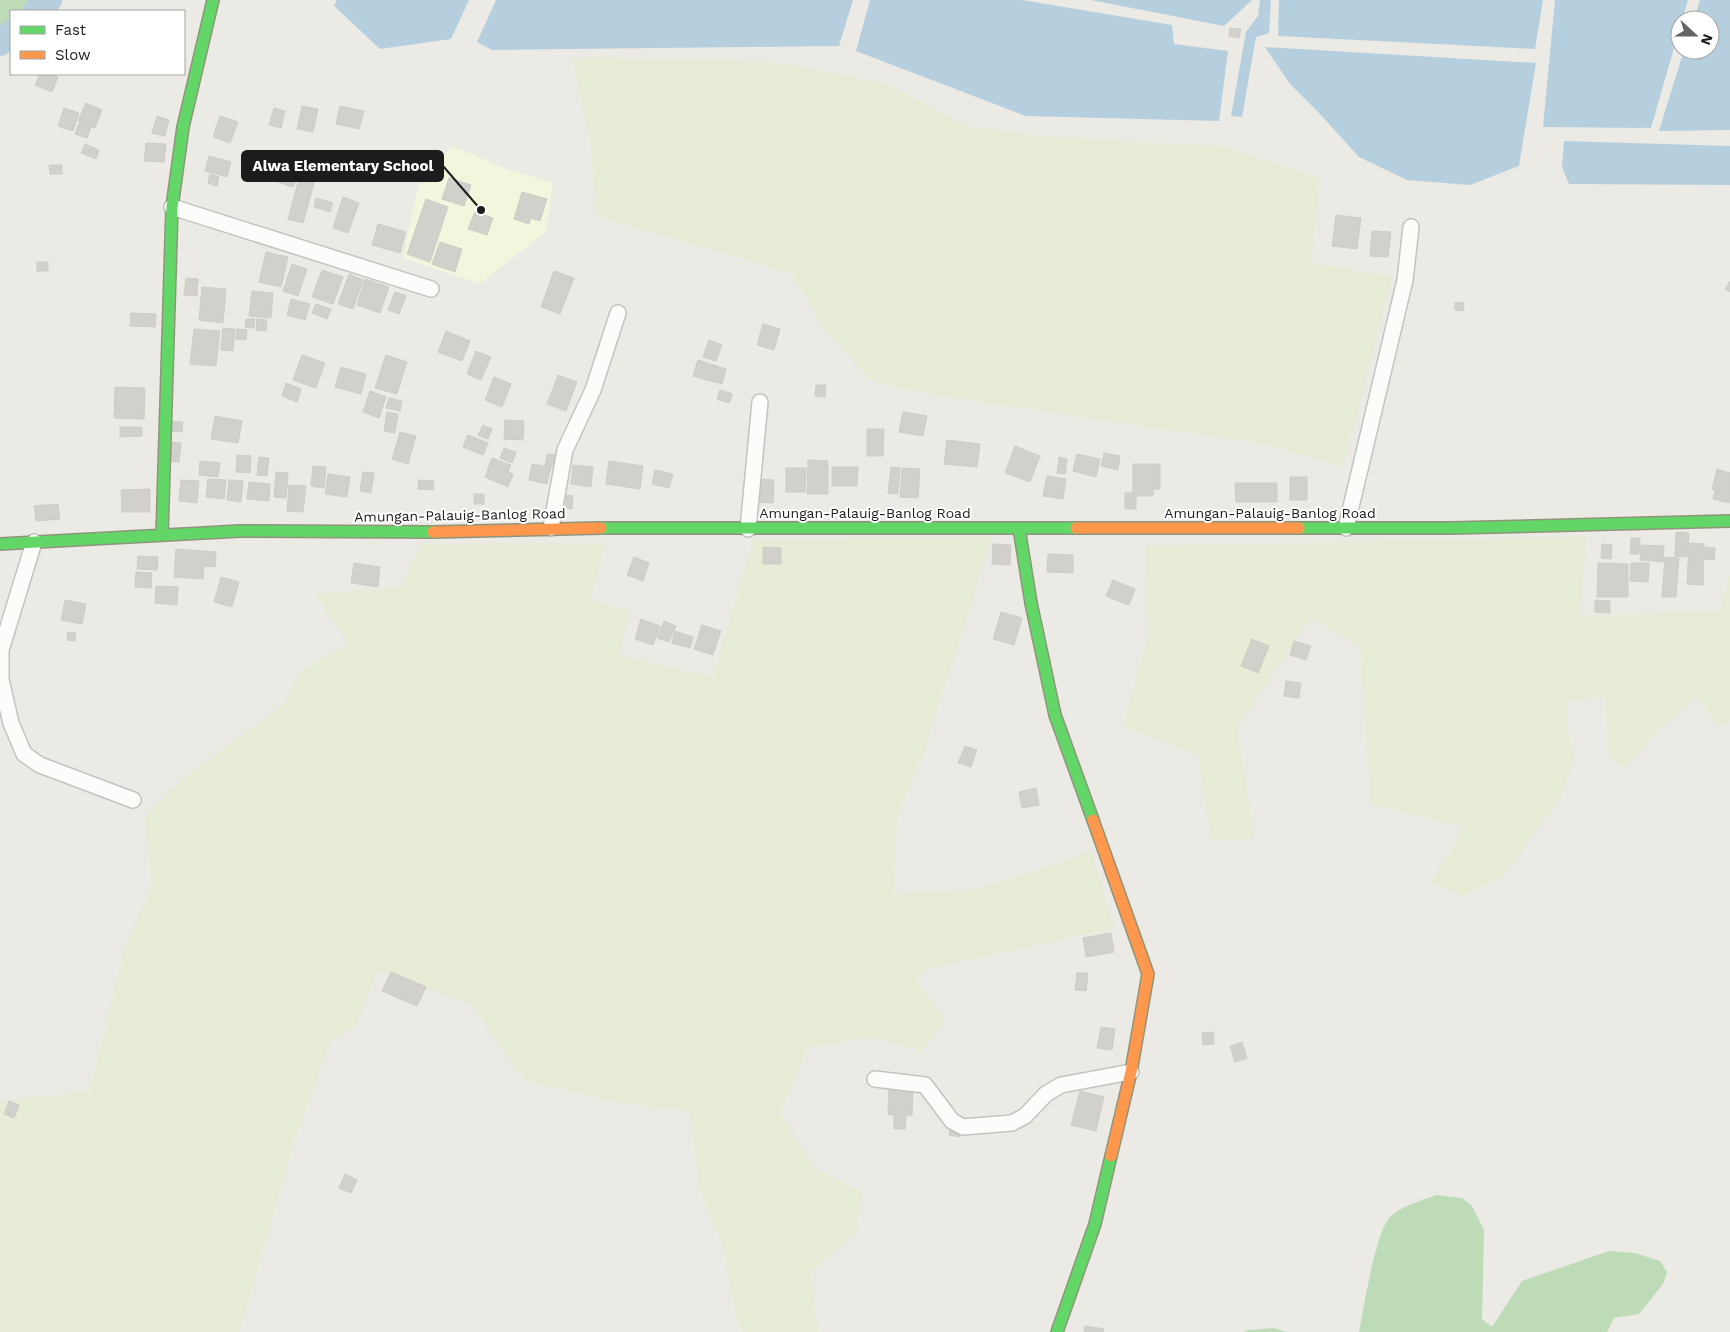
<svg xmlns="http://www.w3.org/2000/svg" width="1730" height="1332" viewBox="0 0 1730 1332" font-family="'Work Sans',sans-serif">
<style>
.education{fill:#f2f6dd}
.farmland{fill:#e7ecd6}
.forest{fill:#bedbb8}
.water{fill:#b6cfdf}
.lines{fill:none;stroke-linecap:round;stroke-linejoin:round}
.river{stroke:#b6cfdf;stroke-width:26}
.building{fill:#d1d0cb;stroke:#ceccc5}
.street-casing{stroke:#c3c3c0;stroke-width:18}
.fast-casing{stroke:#8f957c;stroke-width:14}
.slow-casing{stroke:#8f957c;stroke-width:14}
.street{stroke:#fcfcfb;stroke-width:15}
.fast{stroke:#63d668;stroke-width:11}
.slow{stroke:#ff974d;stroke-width:11}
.labels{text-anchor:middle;stroke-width:4;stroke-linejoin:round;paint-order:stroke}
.street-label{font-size:14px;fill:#1c1c1c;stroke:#fff}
.leader{fill:none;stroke:#1c1c1c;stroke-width:2}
.callout-dot{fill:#1c1c1c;stroke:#fff;stroke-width:2}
.callout{fill:#1c1c1c;stroke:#1c1c1c;stroke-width:2}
.callout-label{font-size:15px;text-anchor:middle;font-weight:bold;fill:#fff}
</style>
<rect width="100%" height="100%" fill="#ebeae4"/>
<path class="education" d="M452,146L510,170L553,183L546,232L479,284L403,258L418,187Z"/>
<path class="farmland" d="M572,58L773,62L888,84L965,126L1049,137L1223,147L1320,178L1311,263L1392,277L1343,467L1264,444L935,395L871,381L822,326L791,273L597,216L590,139Z
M992,537L925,749L897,818L894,894L971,890L1049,867L1091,851L1114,928L931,968L916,980L945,1020L922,1051L872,1037L808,1047L780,1113L815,1168L862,1192L856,1233L810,1273L818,1332H743L737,1322L724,1249L700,1191L690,1111L617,1102L524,1080L471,1004L377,971L355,1027L330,1041L293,1145L239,1332H0V1101L90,1091L125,947L152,886L145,816L185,777L285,703L301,671L349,644L315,596L333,592L400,588L422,544L605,543L590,601L629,610L619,656L713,677L753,540Z
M1587,537L1579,616L1720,611L1730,572V722L1716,724L1697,697L1659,730L1627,765L1609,759L1605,697L1568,700V732L1574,756L1561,798L1502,877L1463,895L1430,882L1465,827L1371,804L1360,647L1311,617L1237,729L1254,838L1212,841L1198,755L1123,726L1149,633L1146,546Z"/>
<path class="forest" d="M0,0H49L36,11H11V33L0,43Z
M1436,1195L1462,1198L1472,1206L1484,1230L1482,1319L1492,1327L1522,1281L1609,1251L1635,1253L1660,1261L1667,1272L1663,1284L1639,1314L1614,1318L1607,1332H1359C1364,1309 1375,1231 1391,1216C1403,1205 1421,1201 1436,1195Z
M1274,1328L1286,1332H1244L1248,1330Z"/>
<path class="water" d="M337,0H469L451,39L380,49L334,6Z
M496,0H853L839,46L492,50L477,42Z
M870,0H1022L1172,25L1174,44L1228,51L1219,121L1026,116L856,51Z
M1091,0H1252L1224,26Z
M1260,0H1271L1269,33L1256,37L1242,117L1231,116L1246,32L1258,16Z
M1279,0H1543L1535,49L1278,36Z
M1555,0H1688L1682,20H1680V27L1651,128L1543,127Z
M1700,0H1730V130L1659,131L1684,50H1710V20H1694Z
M1265,47L1536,63L1519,166L1470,185L1407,180L1359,157L1320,114L1290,84Z
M1564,141L1730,146V185L1569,184L1562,167Z"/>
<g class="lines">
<path class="river" d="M36,11L49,0
M0,43L11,33"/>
</g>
<path class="building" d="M1230,28L1241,29L1239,38L1229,36Z
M40,74H49L58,77L52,92L35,85Z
M86,103L102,110L95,128L78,121Z
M302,106L318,109L313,132L297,129Z
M340,106L364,111L359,129L336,124Z
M64,108L79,113L73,131L58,126Z
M274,108L285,111L281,128L269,125Z
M157,116L169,120L165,136L152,133Z
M220,116L238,122L230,143L213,137Z
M79,123L91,127L87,138L75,134Z
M146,143L166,144L164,162L144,161Z
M85,144L99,150L96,159L81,153Z
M286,151L304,158L293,187L275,181Z
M209,156L231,162L227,177L205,171Z
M49,165H62V174H50Z
M210,174L219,177L217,186L208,183Z
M449,178L471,185L464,206L442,199Z
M299,179L314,183L303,223L288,219Z
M522,192L547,199L540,221L531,218L529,224L514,219Z
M343,197L359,203L348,233L333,228Z
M316,198L333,203L330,212L314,207Z
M426,199L448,207L430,262L407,254Z
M475,212L493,218L487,235L468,229Z
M1336,215L1361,218L1357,249L1332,246Z
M378,224L406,232L400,253L372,245Z
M1372,231L1391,232L1388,257L1370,256Z
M440,242L462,249L455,272L432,264Z
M266,252L288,257L281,287L259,282Z
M37,262H48V271H37Z
M292,264L307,269L298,296L283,291Z
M322,270L343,277L333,304L312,297Z
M554,271L574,278L560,314L541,307Z
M349,274L363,280L353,309L338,304Z
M186,278L198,279L197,296L184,295Z
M365,279L389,287L380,313L357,305Z
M1730,281V292L1725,289Z
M202,287L226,289L223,323L199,320Z
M252,291L273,293L271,318L249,316Z
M395,292L406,296L399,314L388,310Z
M291,299L310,304L305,320L287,315Z
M1455,302L1464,303L1463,311L1455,310Z
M316,304L331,309L327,319L312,313Z
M131,313L156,314L155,327L130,326Z
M246,319H255L254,328L245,327Z
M257,319L267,320L266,331L256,330Z
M763,324L780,329L774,350L757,345Z
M223,328L235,329L233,351L221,350Z
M194,329L220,331L216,366L190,364Z
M237,329L247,330L246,340L236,339Z
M446,331L470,341L462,361L438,352Z
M709,340L722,345L716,361L703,357Z
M476,351L491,357L481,380L467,374Z
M302,355L325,363L316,388L293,380Z
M386,355L407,362L397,394L375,388Z
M698,360L726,369L722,384L693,376Z
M341,367L366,374L361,394L335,387Z
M558,375L577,382L566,411L547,404Z
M494,377L511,384L502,407L485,400Z
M286,383L301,389L297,402L282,396Z
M816,385H826L825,397L815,396Z
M115,387L145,388L144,419L114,418Z
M720,390L733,394L729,403L717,399Z
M370,391L386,397L379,418L363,412Z
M389,398L402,401L400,411L386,408Z
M387,412L398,414L395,433L384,431Z
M903,412L927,416L923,436L899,432Z
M215,416L242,421L238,443L211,439Z
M505,420L524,421L523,440L504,439Z
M170,421L183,422L182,432L169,431Z
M483,425L492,429L488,439L478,435Z
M120,427H142V436L120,437Z
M867,429H884L883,456H867Z
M400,432L416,436L408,464L392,459Z
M468,435L488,443L483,455L463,447Z
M947,440L980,444L977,467L944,464Z
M168,442L181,443L179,462L166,461Z
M1015,446L1040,456L1030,482L1005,473Z
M504,448L516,452L512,463L500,458Z
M1104,453L1120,456L1118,470L1101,466Z
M547,454L557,455L556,467L545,466Z
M1077,454L1100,459L1096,477L1073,471Z
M237,455L251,456L250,473L236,472Z
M259,457L269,458L267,476L257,475Z
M1059,457L1067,459L1065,474L1057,473Z
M492,458L511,465L508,472L513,474L508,487L485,477Z
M808,460L828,461V494H807Z
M200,461L220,463L218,477L199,475Z
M609,461L643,466L640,489L606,484Z
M532,464L551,467L547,484L529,480Z
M1133,464H1160V489H1153V496H1136V509H1125V493H1133Z
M573,465L593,467L591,487L571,484Z
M313,466L326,467L324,488L311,486Z
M832,467H858L857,486H832Z
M891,467L900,468L898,494L888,493Z
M786,468H806L805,492H786Z
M902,468L920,469L918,498L900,497Z
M1717,469L1730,473V493L1712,489Z
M655,470L673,474L669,488L652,484Z
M276,472L288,473L286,498L274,497Z
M363,472L374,473L371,493L360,491Z
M328,474L350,477L347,497L325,494Z
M1047,476L1066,479L1063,499L1043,496Z
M1290,477H1307V500H1290Z
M208,479L226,480L224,499L206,497Z
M756,479L774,480L773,503L755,502Z
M181,480L199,481L197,503L179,501Z
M229,480L243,481L241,502L227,500Z
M419,480L434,481L433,490L418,489Z
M249,482L270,484L269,501L247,499Z
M1235,483H1277V502H1236Z
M289,485L306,486L303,512L287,511Z
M150,489V512H122L121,490Z
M1715,490L1730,494L1729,503L1713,499Z
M474,494H484V504H474Z
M567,495L573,496L572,509L565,508Z
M58,504L60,519L36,521L34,506Z
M1676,532L1689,533L1687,557L1675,556Z
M1631,538H1640L1639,554H1630Z
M1689,543L1704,544L1703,585L1687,584Z
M993,544L1011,545L1010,565L992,564Z
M1602,544L1612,545L1611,559L1601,558Z
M1641,545L1664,546L1663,562L1640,560Z
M763,547L781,548V564H763Z
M1705,547L1715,548L1714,560L1704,559Z
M176,549L216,552L215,567L204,566L203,579L174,577Z
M1048,554L1073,555V573L1047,572Z
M138,556L158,557L157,570L137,569Z
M634,557L649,563L643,581L627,575Z
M1665,557L1679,558L1676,597H1662Z
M354,563L380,567L378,587L351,583Z
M1598,563L1628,564V597H1597Z
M1631,563H1649L1648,582L1630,581Z
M136,572L152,573L151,588L135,587Z
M221,577L239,582L232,607L214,602Z
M1113,580L1135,589L1129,605L1106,596Z
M156,586L178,587L177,605L155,603Z
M65,600L86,604L82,624L61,620Z
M1595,600L1610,601V613L1595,612Z
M1001,612L1022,618L1014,645L993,639Z
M641,619L660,626L653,645L635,639Z
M664,621L676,626L669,642L657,638Z
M702,625L721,631L713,655L694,649Z
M675,631L693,637L690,648L672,643Z
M68,632L76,633L75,641L67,640Z
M1252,639L1269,646L1258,673L1241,666Z
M1294,641L1311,646L1306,660L1290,655Z
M1286,681L1301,683L1299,698L1284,696Z
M965,746L977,750L971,767L958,763Z
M1036,788L1039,805L1022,808L1019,792Z
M1111,933L1114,952L1086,957L1083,938Z
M391,972L426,987L417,1006L382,991Z
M1077,973H1088L1086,991L1075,990Z
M1101,1027L1115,1029L1112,1050L1097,1048Z
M1213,1032L1214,1044L1203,1045L1202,1033Z
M1242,1042L1247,1058L1235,1062L1230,1046Z
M889,1083L913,1084L912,1115H906L905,1129H894V1115L888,1114Z
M1080,1091L1104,1097L1096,1131L1071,1125Z
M9,1101L19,1105L14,1118L4,1114Z
M951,1126L961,1128L959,1137L949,1135Z
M345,1174L357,1180L351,1193L339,1188Z
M1085,1326L1104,1329L1103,1332H1084Z"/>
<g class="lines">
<defs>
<path id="street" d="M172,207L431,289
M551,528L565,450L593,390L618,313
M1346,528L1405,280L1411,227
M748,529L760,402
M34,542L1,650V680L11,723L24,754L40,765L133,800
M875,1079L925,1085L952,1121L963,1127L1012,1123L1025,1116L1046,1094L1061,1085L1131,1072"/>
<path id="fast" d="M601,528H1076
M1019,528L1031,603L1055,715L1093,820
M1299,528H1452L1730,521
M162,535L172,207L183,127L213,0
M0,544L240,531L433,532
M1057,1332L1095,1224L1111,1156"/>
<path id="slow" d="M1076,528H1299
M433,532L601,528
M1093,820L1148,974L1131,1072L1111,1156"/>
</defs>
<use href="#street" class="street-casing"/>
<use href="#fast" class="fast-casing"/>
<use href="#slow" class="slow-casing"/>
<use href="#street" class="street"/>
<use href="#fast" class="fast"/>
<use href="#slow" class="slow"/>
</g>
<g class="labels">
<g class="street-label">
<text x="865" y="518">Amungan-Palauig-Banlog Road</text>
<text x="1270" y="518">Amungan-Palauig-Banlog Road</text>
<text transform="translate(460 515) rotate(-1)" y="5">Amungan-Palauig-Banlog Road</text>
</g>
</g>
<path class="leader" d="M481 210L443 166"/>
<circle class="callout-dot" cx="481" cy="210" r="5"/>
<rect class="callout" x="242" y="151" width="201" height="30" rx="5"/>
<g class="callout-label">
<text x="343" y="171">Alwa Elementary School</text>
</g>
<rect x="10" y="10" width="175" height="65" fill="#ffffff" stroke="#a4a4a4"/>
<rect x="20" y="26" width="25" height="8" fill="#63d668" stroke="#a4a4a4"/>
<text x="55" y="35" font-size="15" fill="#1c1c1c">Fast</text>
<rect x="20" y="51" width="25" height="8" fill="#ff974d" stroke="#a4a4a4"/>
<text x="55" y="60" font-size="15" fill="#1c1c1c">Slow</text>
<g transform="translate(1695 35) rotate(111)"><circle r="24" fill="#ffffff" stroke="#a4a4a4"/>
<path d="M0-4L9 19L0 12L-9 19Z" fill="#646462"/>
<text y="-8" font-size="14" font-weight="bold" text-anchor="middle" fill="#1c1c1c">N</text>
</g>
</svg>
